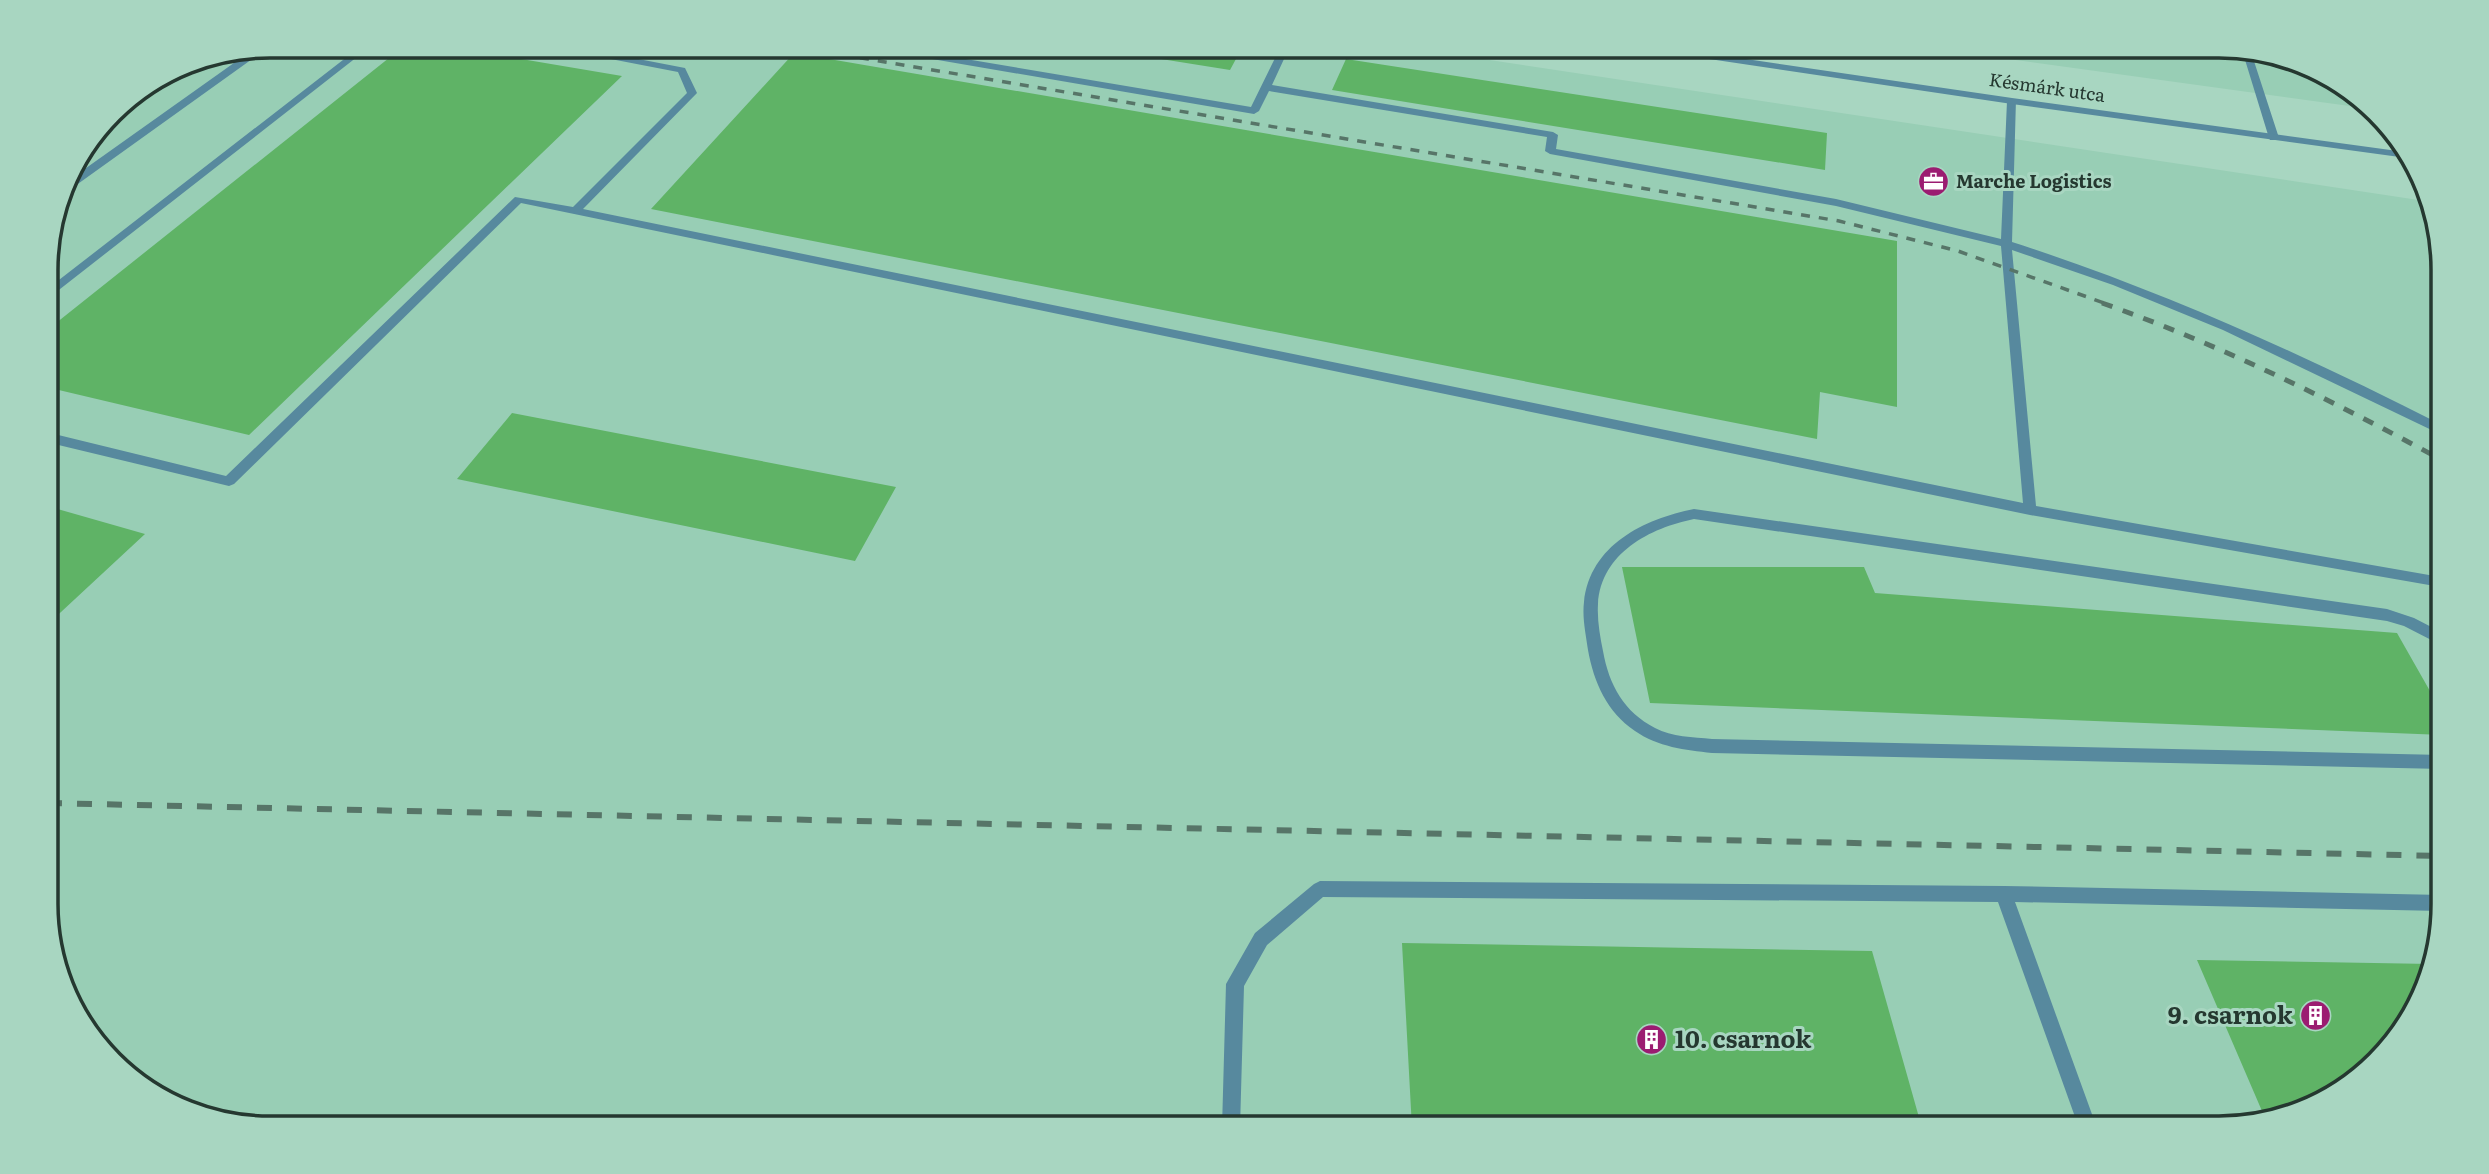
<svg xmlns="http://www.w3.org/2000/svg" width="2489" height="1174" viewBox="0 0 2489 1174" font-family="Literata,serif">
<style>
.built{fill:#98ceb5}
.building{fill:#5fb366}
.lines{fill:none;stroke-linecap:round;stroke-linejoin:round}
.service{fill:#57899e;fill-rule:evenodd}
.tertiary{fill:#57899e;fill-rule:evenodd}
.rail-far2{stroke:#577568;stroke-width:3.5;stroke-dasharray:9 9;stroke-linecap:butt}
.rail-far1{stroke:#577568;stroke-width:5;stroke-dasharray:11 11;stroke-linecap:butt}
.rail{stroke:#577568;stroke-width:6;stroke-dasharray:15 15;stroke-linecap:butt}
.labels{text-anchor:middle;stroke-width:6;stroke-linejoin:round;paint-order:stroke}
.far-street-label{font-size:18px;fill:#253830;stroke:#a8d6c1}
.far-poi-label{font-size:18px;font-weight:bold;fill:#253830;stroke:#a8d6c1;text-anchor:start}
.near-poi-label{font-size:24px;font-weight:bold;fill:#253830;stroke:#a8d6c1;text-anchor:end}
.rim{fill:none;stroke:#253830;stroke-width:3.5}
</style>
<rect width="100%" height="100%" fill="#a8d6c1"/>
<path class="built" d="M269,46H1397L2425,201L2442,241L2443,905L2426,991L2397,1041L2344,1091L2234,1128H269L183,1111L92,1041L47,934L46,254L69,170L121,101L184,62Z
M1914,46H2220L2306,63L2364,108Z"/>
<path class="building" d="M404,46H445L622,76L249,435L46,387V331Z
M1035,46H1243L1230,70L1111,51L1106,59Z
M794,53L1897,241V407L1820,392L1817,439L651,209Z
M1346,59L1827,133L1825,170L1332,90Z
M195,60L103,126L121,101L184,62Z
M512,413L673,444L896,487L855,561L457,479Z
M47,506L145,534L47,625Z
M1622,567H1864L1875,593L2397,633L2443,714V735L1650,703Z
M1402,943L1872,951L1922,1128H1412Z
M2197,960L2432,964L2426,991L2397,1041L2344,1091L2265,1118Z"/>
<g class="lines">
<path class="service" d="M267,46L266,49L68,191L63,192L65,183L255,48Z
M361,46H371L46,300V290Z
M554,46H571L685,68L697,93L583,209L2023,503L2001,246L1836,206L1550,154L1545,151L1547,137L1269,91L1259,111L1254,114L874,49L869,46H888L1251,107L1281,46H1290L1272,85L1553,132L1558,135L1556,149L1836,199L2001,239L2007,101L2016,99L2012,242C2161,290 2302,354 2442,425V435L2223,330L2113,285L2012,250L2036,506L2429,575L2434,576L2436,580L2434,584L2429,585L2030,515L521,203L234,484L229,486L46,442V432L226,476L515,197L573,207L687,93L678,72L559,49Z
M2242,50L2251,52L2279,138L2278,140H2270L2269,138Z
M1694,509L2387,609L2414,618L2443,633V646L2404,626L2387,621L1694,519C1650,528 1601,553 1598,604C1597,620 1600,636 1603,651C1609,685 1624,712 1655,728C1672,737 1693,737 1712,739L2443,755V769L1712,753C1685,750 1658,747 1635,731C1607,712 1594,683 1588,650C1586,635 1582,618 1584,602C1590,545 1644,519 1694,509Z
M1320,881L2004,886L2443,895L2442,911L2015,902L2097,1128H2079L1998,902L1323,897L1267,945L1244,986L1240,1128H1222L1226,984L1255,933L1314,884Z"/>
<path class="tertiary" d="M1637,46H1658L2012,98L2405,152L2407,158L2012,104L1642,49Z"/>
<path class="rail-far2" d="M789,46L1839,221L1958,251L2107,304"/>
<path class="rail-far1" d="M2102,303C2221,345 2331,400 2442,460"/>
<path class="rail" d="M47,803L2443,856"/>
</g>
<defs>
<symbol id="office-disc" viewBox="-11 -11 22 22"><circle r="9.5" fill="#9b1c71" stroke="#a8d6c1"/><path d="M-6-3h4V-5.5h4V-3h4V5H-6ZM-1-4.5V-3h2v-1.5ZM-6 0V1H6V0Z" fill="#fff"/></symbol>
<symbol id="building-disc" viewBox="-11 -11 22 22"><circle r="9.5" fill="#9b1c71" stroke="#a8d6c1"/><path d="M-4-6H4V6H1V3H-1V6H-4ZM-2.5-4.3h1.7v1.8h-1.7ZM.8-4.3h1.7v1.8H.8ZM-2.5-1h1.7V.8h-1.7ZM.8-1h1.7V.8H.8Z" fill="#fff"/></symbol>
</defs>
<g fill-rule="evenodd">
<use href="#office-disc" x="1916" y="164" width="35" height="35"/>
<use href="#building-disc" x="2298" y="998" width="35" height="35"/>
<use href="#building-disc" x="1634" y="1022" width="35" height="35"/>
</g>
<g class="labels">
<g class="far-street-label">
<text transform="translate(2047 88) rotate(8)" y="6">Késmárk utca</text>
</g>
<g class="far-poi-label">
<text x="1956" y="188">Marche Logistics</text>
</g>
<g class="near-poi-label">
<text x="2293" y="1024">9. csarnok</text>
<text x="1675" y="1048" text-anchor="start">10. csarnok</text>
</g>
</g>
<path d="M0 0H2489V1174H0ZM270 58H2219A212 212 0 0 1 2431 270V904A212 212 0 0 1 2219 1116H270A212 212 0 0 1 58 904V270A212 212 0 0 1 270 58Z" fill="#a8d6c1" fill-rule="evenodd"/>
<path class="rim" d="M270 58H2219A212 212 0 0 1 2431 270V904A212 212 0 0 1 2219 1116H270A212 212 0 0 1 58 904V270A212 212 0 0 1 270 58Z"/>
</svg>
